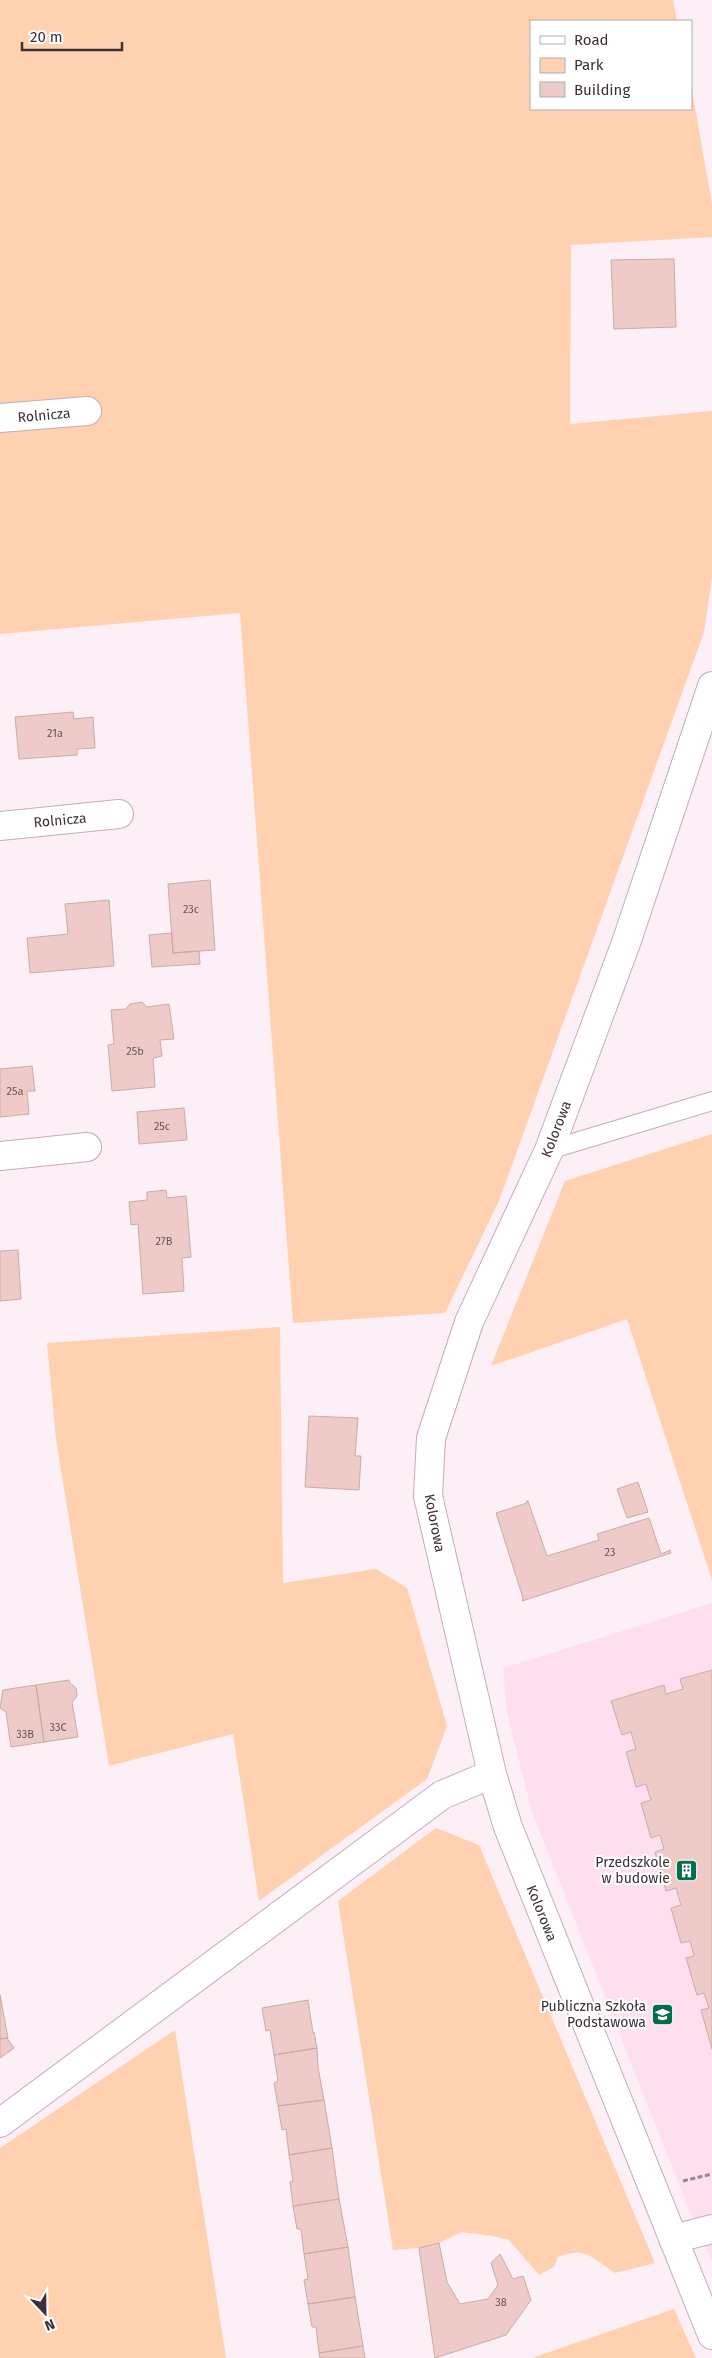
<svg xmlns="http://www.w3.org/2000/svg" width="712" height="2358" viewBox="0 0 712 2358" font-family="'Fira Sans',sans-serif">
<style>
.built{fill:#ffdfed}
.green{fill:#ffd1b1}
.building{fill:#eecbc8;stroke:#ccaaa7}
.lines{fill:none;stroke-linecap:round;stroke-linejoin:round}
.lane-casing{stroke:#c9aab8;stroke-width:20}
.street-casing{stroke:#c9aab8;stroke-width:30}
.path{stroke:#96898f;stroke-width:3;stroke-dasharray:5 2.5;stroke-linecap:butt}
.lane{stroke:#fff;stroke-width:18}
.street{stroke:#fff;stroke-width:28}
.labels{text-anchor:middle;stroke-width:4.5;stroke-linejoin:round;paint-order:stroke}
.number-label{font-size:11px;fill:#68565a}
.street-label{font-size:14px;fill:#3c2f35;stroke:#fff}
.poi-label{font-size:14px;fill:#3c2f35;stroke:#fff;text-anchor:end}
</style>
<rect width="100%" height="100%" fill="#fceff5"/>
<path class="built" d="M712,1603V2261L692,2217L532,1812L507,1713L503,1668Z"/>
<path class="green" d="M0,0H673L677,21H531V109H691V85L712,204V237L571,245L570,424L712,411V578L704,632L499,1201L445,1313L293,1323L240,613L0,634Z
M712,1134V1580L627,1319L491,1366L565,1181Z
M280,1327L283,1583L376,1569L407,1588L447,1726L427,1779L259,1901L233,1734L109,1766L56,1439L47,1343Z
M436,1828L479,1845L655,2263L615,2273C592,2258 586,2246 558,2257L554,2267L539,2275L509,2240L492,2236L462,2232L439,2243L419,2248L393,2250L338,1901Z
M175,2030L226,2358H0V2148Z
M674,2309L696,2358H532Z"/>
<path class="building" d="M674,259L676,327L614,329L611,260Z
M73,712L74,719L93,717L95,748L77,749V755L19,759L15,717Z
M210,880L215,950L173,953L168,884Z
M109,900L114,966L30,973L27,938L68,934L65,904Z
M172,933L173,953L199,951L200,964L152,967L149,935Z
M142,1002L147,1007L169,1004L174,1039L160,1040L162,1056L153,1058L155,1087L112,1091L108,1045L114,1044L111,1010L126,1009L130,1004Z
M32,1066L35,1091H27L29,1114L0,1117V1069Z
M184,1108L187,1140L139,1144L137,1112Z
M166,1190L167,1198L186,1196L191,1257L182,1258L184,1291L143,1294L138,1224L131,1225L129,1202L147,1200V1192Z
M18,1250L21,1299L0,1301V1251Z
M309,1416L358,1418L355,1456H361L359,1490L305,1487Z
M638,1482L648,1512L627,1518L617,1489Z
M526,1501H528L547,1556L599,1540L597,1534L649,1518L661,1554L670,1550L671,1553L522,1601L523,1598L496,1513L527,1503Z
M712,1670V2049L701,2010L709,2008L704,1993L697,1995L686,1958L694,1956L690,1941L681,1943L671,1908L681,1905L676,1888L666,1891L655,1852L664,1849L660,1835L651,1838L641,1803L651,1800L646,1784L636,1787L626,1752L636,1749L631,1732L622,1735L611,1701L664,1685L666,1694L683,1689L680,1679Z
M69,1680L70,1683L76,1688L77,1696L72,1702L78,1737L44,1742L36,1685Z
M36,1685L44,1742L11,1747L6,1712L0,1708L3,1690Z
M0,1995L8,2038L0,2039Z
M308,2000L313,2033L314,2032L317,2048L274,2055L270,2030L266,2031L262,2008Z
M7,2038L14,2048L0,2058V2039Z
M317,2048L318,2067L324,2100L278,2106L274,2083L278,2081L274,2055Z
M324,2100L332,2148L289,2155L286,2129L282,2130L278,2106Z
M332,2148L339,2199L293,2206L290,2182L293,2181L289,2155Z
M339,2199L348,2247L304,2254L301,2229H297L293,2206Z
M439,2243L447,2282L460,2304L488,2299L498,2285L491,2263L500,2254L513,2279L523,2276L531,2300L506,2335L435,2358L419,2248Z
M348,2247L355,2297L308,2304L304,2280L308,2279L304,2254Z
M355,2297L363,2346L319,2353L316,2327H312L308,2304Z
M363,2346L365,2358H320L319,2353Z"/>
<g class="lines">
<defs>
<path id="lane" d="M549,1150L712,1101"/>
<path id="street" d="M0,418L87,411
M712,686L626,943L549,1150L469,1322L431,1438L428,1496L492,1774L508,1827L712,2335
M0,826L119,814
M0,1156L87,1147
M0,2123L442,1795L492,1774
M673,2239L712,2229"/>
</defs>
<use href="#lane" class="lane-casing"/>
<use href="#street" class="street-casing"/>
<path class="path" d="M683,2181L712,2174"/>
<use href="#lane" class="lane"/>
<use href="#street" class="street"/>
</g>
<defs>
<symbol id="building-square" viewBox="-11 -11 22 22"><rect x="-9" y="-9" width="18" height="18" rx="4" fill="#046e46" stroke="#fff"/><path d="M-4-6H4V6H1V3H-1V6H-4ZM-2.5-4.3h1.7v1.8h-1.7ZM.8-4.3h1.7v1.8H.8ZM-2.5-1h1.7V.8h-1.7ZM.8-1h1.7V.8H.8Z" fill="#fff"/></symbol>
<symbol id="school-square" viewBox="-11 -11 22 22"><rect x="-9" y="-9" width="18" height="18" rx="4" fill="#046e46" stroke="#fff"/><path d="M0-5L7-2L0 1L-7-2ZM-4 1L0 2.5L4 1V4Q0 6-4 4Z" fill="#fff"/></symbol>
</defs>
<g fill-rule="evenodd">
<use href="#building-square" x="674" y="1858" width="25" height="25"/>
<use href="#school-square" x="650" y="2002" width="25" height="25"/>
</g>
<g class="labels">
<g class="number-label">
<text x="55" y="737">21a</text>
<text x="191" y="913">23c</text>
<text x="135" y="1055">25b</text>
<text x="15" y="1095">25a</text>
<text x="162" y="1130">25c</text>
<text x="164" y="1245">27B</text>
<text x="610" y="1556">23</text>
<text x="58" y="1731">33C</text>
<text x="25" y="1738">33B</text>
<text x="501" y="2306">38</text>
</g>
<g class="street-label">
<text transform="translate(44 415) rotate(-5)" y="5">Rolnicza</text>
<text transform="translate(60 820) rotate(-5)" y="5">Rolnicza</text>
<text transform="translate(556 1129) rotate(-69)" y="5">Kolorowa</text>
<text transform="translate(435 1523) rotate(79)" y="5">Kolorowa</text>
<text transform="translate(542 1913) rotate(68)" y="5">Kolorowa</text>
</g>
<g class="poi-label">
<text x="670" y="1867">Przedszkole<tspan x="670" dy="16">w budowie</tspan></text>
<text x="646" y="2011">Publiczna Szkoła<tspan x="646" dy="16">Podstawowa</tspan></text>
</g>
</g>
<rect x="530" y="20" width="162" height="90" fill="#ffffff" stroke="#b1acae"/>
<rect x="540" y="36" width="25" height="8" fill="#ffffff" stroke="#b1acae"/>
<text x="574" y="45" font-size="15" fill="#3c2f35">Road</text>
<rect x="540" y="58" width="25" height="15" fill="#ffd1b1" stroke="#b1acae"/>
<text x="574" y="70" font-size="15" fill="#3c2f35">Park</text>
<rect x="540" y="82" width="25" height="15" fill="#eecbc8" stroke="#b1acae"/>
<text x="574" y="95" font-size="15" fill="#3c2f35">Building</text>
<g transform="translate(45 2313) rotate(158)" stroke="#ffffff" stroke-width="4" paint-order="stroke">
<path d="M0-4L9 19L0 12L-9 19Z" fill="#3c2f35"/>
<text y="-8" font-size="14" font-weight="bold" text-anchor="middle" fill="#3c2f35">N</text>
</g>
<path d="M22 42v8h100v-8" fill="none" stroke="#3c2f35" stroke-width="2.5"/>
<text x="30" y="42" font-size="15" fill="#3c2f35" stroke="#ffffff" stroke-width="4" paint-order="stroke">20 m</text>
</svg>
